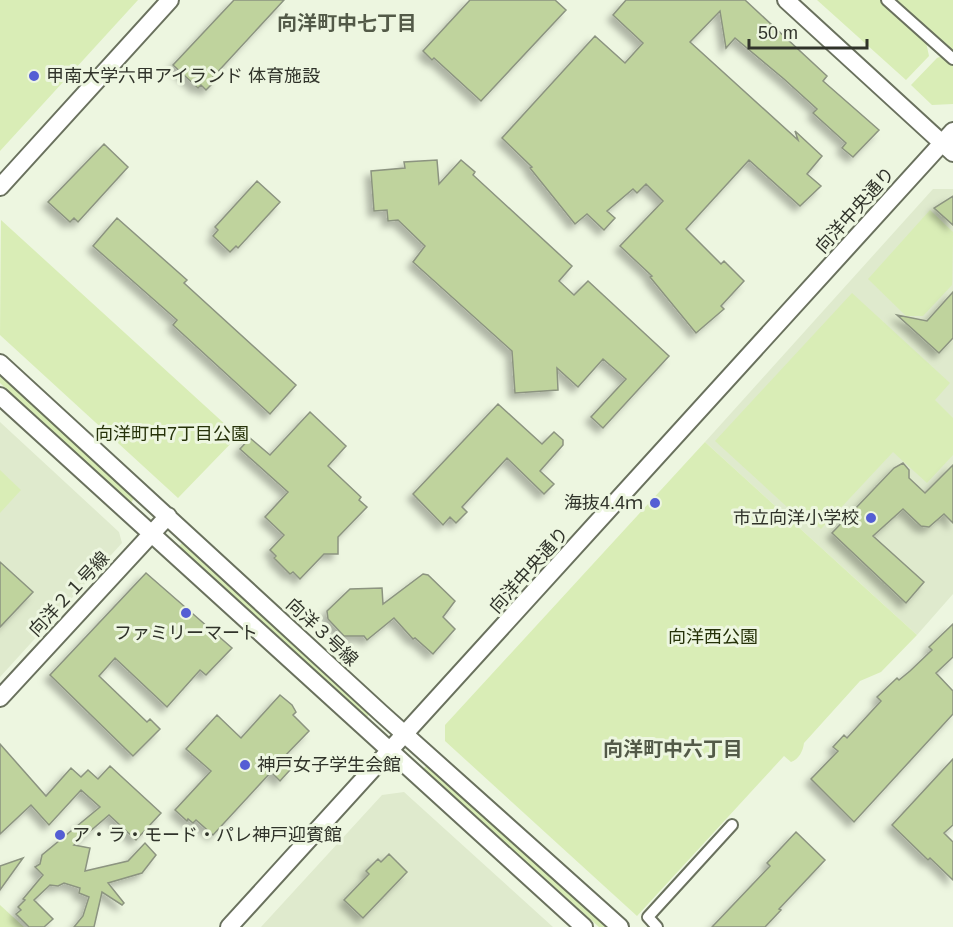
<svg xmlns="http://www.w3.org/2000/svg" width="953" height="927" viewBox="0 0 953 927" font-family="Arial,'Noto Sans JP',sans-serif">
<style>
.built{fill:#dfeacd}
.green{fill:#d9edb6}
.building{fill:#bfd39d;stroke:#8c9480;stroke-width:1.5;filter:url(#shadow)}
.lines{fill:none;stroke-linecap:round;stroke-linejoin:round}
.pedestrian-casing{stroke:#6a715e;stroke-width:14}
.tertiary-casing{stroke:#6a715e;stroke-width:20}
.pedestrian{stroke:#fff;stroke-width:10}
.tertiary{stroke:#fff;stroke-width:16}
.poi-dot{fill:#545ed4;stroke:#edf6e0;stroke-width:2}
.labels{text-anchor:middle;stroke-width:6;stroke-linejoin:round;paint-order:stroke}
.poi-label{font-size:18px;fill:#30332a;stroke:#edf6e0;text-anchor:start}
.street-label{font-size:18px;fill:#30332a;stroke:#edf6e0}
.park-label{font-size:18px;fill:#263209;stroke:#edf6e0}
.neighbourhood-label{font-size:20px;font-weight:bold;fill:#535a48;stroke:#edf6e0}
</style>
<defs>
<filter id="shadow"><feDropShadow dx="-5.5" dy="5.5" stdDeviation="3" flood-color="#0004"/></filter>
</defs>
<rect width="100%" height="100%" fill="#edf6e0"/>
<path class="built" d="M933,189H953V594L917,635L705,442Z
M0,422L119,532L122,543L0,677Z
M404,792L553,927H261L382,795Z"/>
<path class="green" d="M0,0H138L0,151Z
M817,0H880L926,42L929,56L906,80Z
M895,0H953V52Z
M942,56L953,65V104L932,105L911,85L937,58Z
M930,210L953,232L952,285L923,316H906L868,279Z
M1,220L238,436L178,498L0,335Z
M852,293L950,383L935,400L953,418V455L927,483L893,452L821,529L802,513L798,517L715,441Z
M0,375L134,498L131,503L0,383Z
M705,442L917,635L881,672L860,681L804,743C803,751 799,759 791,762L784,756L637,916L445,741V725Z
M0,470L21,490L0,513Z
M182,543L370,713L367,717L179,546Z
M427,765L607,927H599L423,769Z
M0,905L24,927H0Z"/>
<path class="building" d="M234,0H284L213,77L216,80L206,90L201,85L198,88L173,65Z
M470,0H555L566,10L481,101L434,58L432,60L423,51Z
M626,0H745L827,76L823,81L879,130L853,157L842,148L846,143L813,113L817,109L784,79L735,38L726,48L720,11L690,42L798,140L795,131L822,156L807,174L821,186L800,206L749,160L686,229L721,264L724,261L744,281L721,306L724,309L696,333L650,277L652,276L620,246L663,201L646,184L637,193L633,189L607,211L615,218L604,230L587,214L575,224L530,168L532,167L502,138L595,36L625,63L643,43L613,15Z
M104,144L128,167L78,222L74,218L70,222L48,202Z
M437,160L439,184L461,160L475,172L473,175L572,266L559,281L574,295L588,281L669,356L603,428L591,417L626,379L603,359L578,387L557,368L558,390L515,393L512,351L413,262L425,246L398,220L388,221L387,210L374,211L371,171L405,168L404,162Z
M257,181L280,202L238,248L236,246L230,252L213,236L218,230L215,227Z
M953,196V225L934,208Z
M117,218L187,280L184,283L296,385L270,414L173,325L177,320L93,246Z
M953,292V338L939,353L897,315L927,321Z
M498,404L542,444L554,432L563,440V445L540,471L554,484L544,494L507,458L462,507L467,512L456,523L450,517L443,525L413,494Z
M310,412L346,446L328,466L361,497L359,500L367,507L338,537V554H324L300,579L293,572L290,574L274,558L276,556L270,550L284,535L265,517L288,492L240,449L250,438L270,455Z
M903,463L909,470V478L925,493L953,465V523L944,514L929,527L921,526L903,509L873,536L924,582L906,603L832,533L894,468Z
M0,562L33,592L0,627Z
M146,573L232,648L206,675L200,670L167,707L115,658L99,676L147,722L150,719L160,729L133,756L50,675Z
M423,574L428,575L455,601L443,617L455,629L433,654L415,638L413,639L394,618L367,640L364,636H344L328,619L327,611L350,589L382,588L383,604Z
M953,624V657L936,673L953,691V714L854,822L811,779L838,751L833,747L844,735L847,738L881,701L877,697L897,678L899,680L910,671L932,650L929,647Z
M280,695L292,705L296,712L293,715L309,731L281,760L290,770L280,781L271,772L213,835L196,820L193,823L188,819L187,821L175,810L211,771L186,749L217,715L241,738Z
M0,744L46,796L71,768L81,777L88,770L98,779L110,766L161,813L136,840L109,815L74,845L90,848L85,871L128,861L145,843L156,855L142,873L108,883L124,903L122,905L102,892L94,927H74L83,916L89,897L79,893L80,888L64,883L58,886L50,885L34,900L53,919L44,927H29L16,914L21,910L18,907L25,900L23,899L43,875L35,867L40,864L42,855L100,807L81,790L49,825L31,805L0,834Z
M953,759V825L944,833L953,842V880L930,858L928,860L892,825Z
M796,832L825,860L779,909L781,910L765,927H712L770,866L767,863Z
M389,854L407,872L363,918L344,900L369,874L366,871L378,859L381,862Z
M23,858L0,890V866Z"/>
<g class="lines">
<defs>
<path id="pedestrian" d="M887,0L953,59
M657,927L648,917L732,825"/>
<path id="tertiary" d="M786,0L953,153
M0,187L170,0
M0,363L381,713L620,927
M0,396L584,927
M0,698L168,516
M229,927L953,131"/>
</defs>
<use href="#pedestrian" class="pedestrian-casing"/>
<use href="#tertiary" class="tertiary-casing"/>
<use href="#pedestrian" class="pedestrian"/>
<use href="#tertiary" class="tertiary"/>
</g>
<g class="poi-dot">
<circle cx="34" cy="76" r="6"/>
<circle cx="655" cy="503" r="6"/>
<circle cx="871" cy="518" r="6"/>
<circle cx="186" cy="613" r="6"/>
<circle cx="245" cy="765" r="6"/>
<circle cx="60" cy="835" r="6"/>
</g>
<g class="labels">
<g class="poi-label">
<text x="46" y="82">甲南大学六甲アイランド 体育施設</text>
<text x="643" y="509" text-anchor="end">海抜4.4ｍ</text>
<text x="859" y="524" text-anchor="end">市立向洋小学校</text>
<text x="186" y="639" text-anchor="middle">ファミリーマート</text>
<text x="257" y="771">神戸女子学生会館</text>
<text x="72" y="841">ア・ラ・モード・パレ神戸迎賓館</text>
</g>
<g class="street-label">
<text transform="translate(855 210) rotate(-48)" y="6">向洋中央通り</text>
<text transform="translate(529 570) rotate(-48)" y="6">向洋中央通り</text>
<text transform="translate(69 594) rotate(-47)" y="6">向洋２１号線</text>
<text transform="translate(322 632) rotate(43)" y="6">向洋３号線</text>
</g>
<g class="park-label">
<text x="172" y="440">向洋町中7丁目公園</text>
<text x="713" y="643">向洋西公園</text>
</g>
<g class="neighbourhood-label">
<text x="347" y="30">向洋町中七丁目</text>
<text x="673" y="756">向洋町中六丁目</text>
</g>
</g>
<path d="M749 39v9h118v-9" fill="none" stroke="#30332a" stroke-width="3"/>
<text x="758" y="39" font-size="18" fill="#30332a" stroke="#edf6e0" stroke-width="4.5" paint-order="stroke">50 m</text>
</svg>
